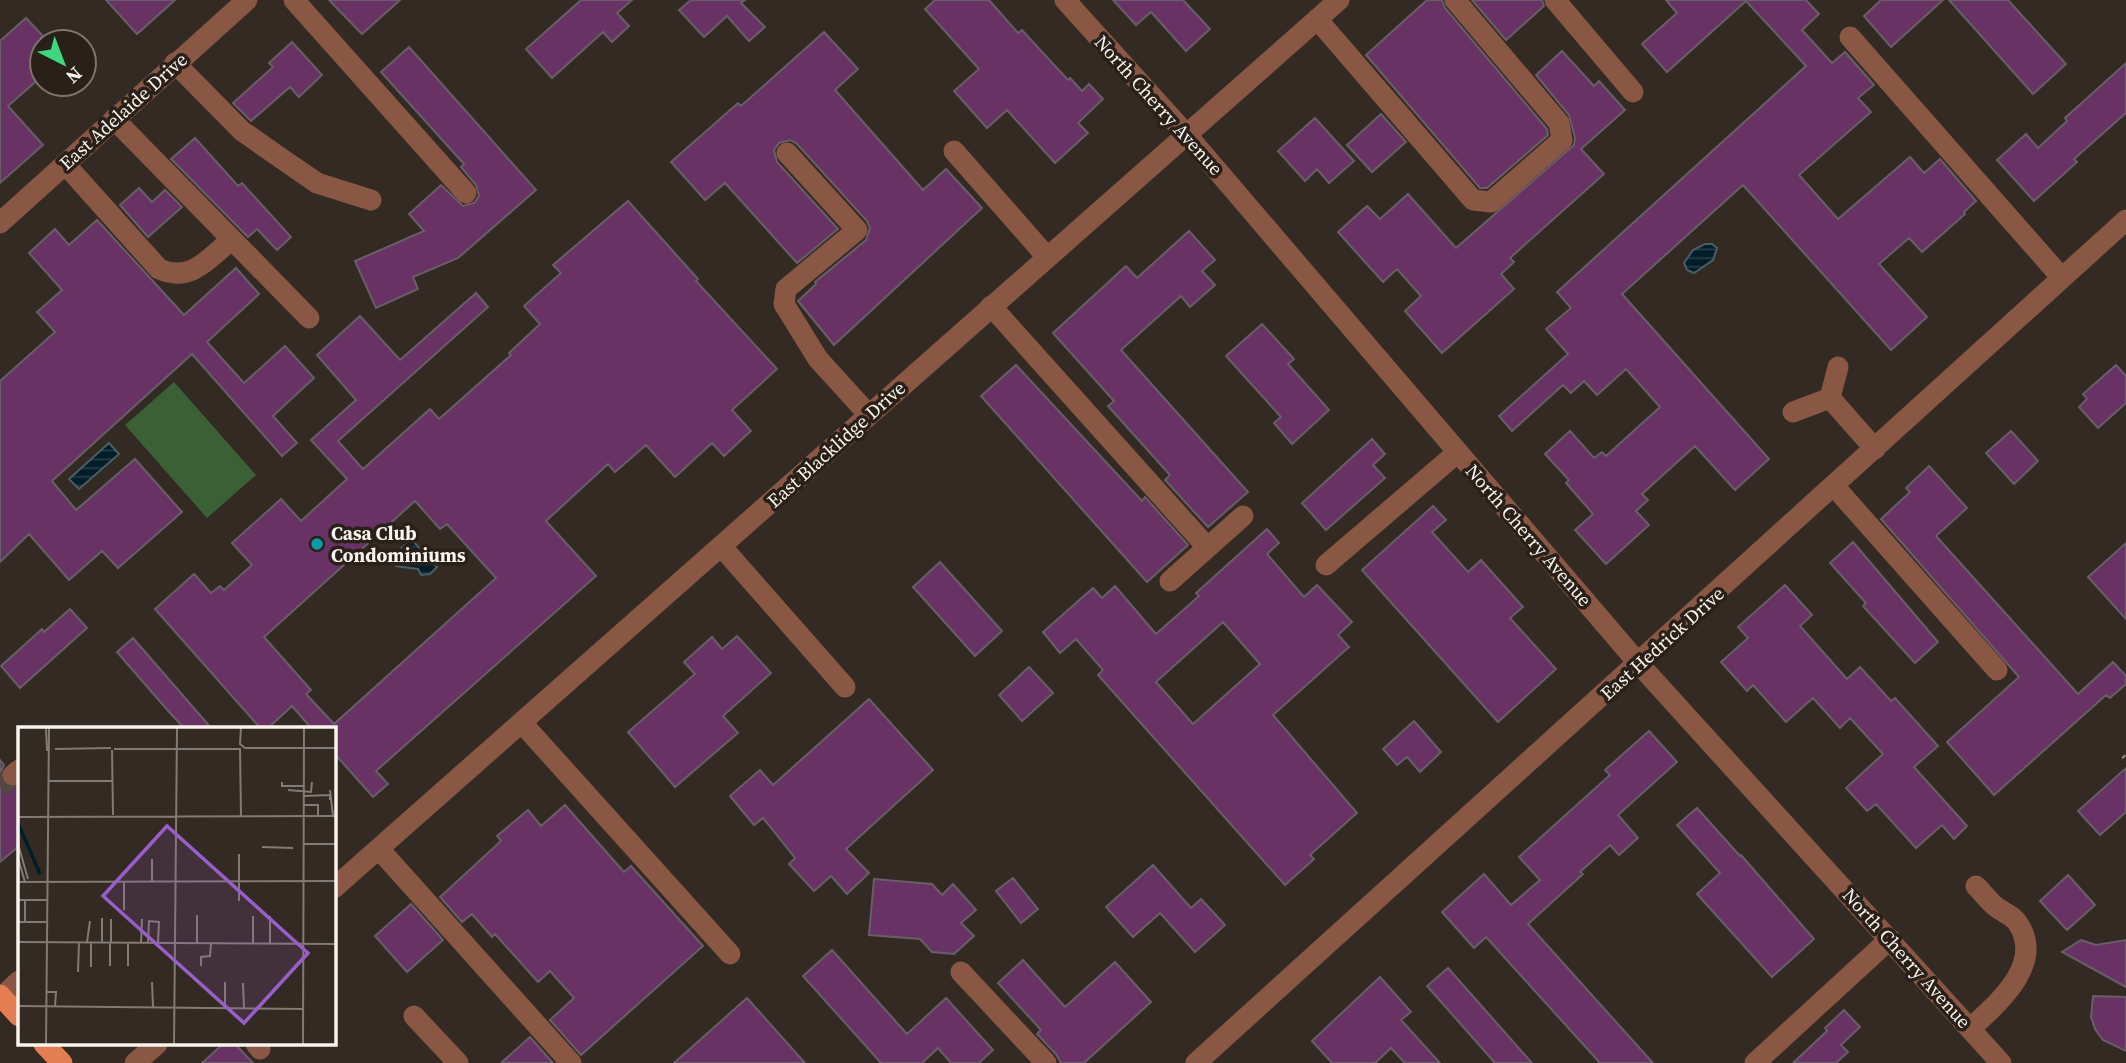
<svg xmlns="http://www.w3.org/2000/svg" width="2126" height="1063" viewBox="0 0 2126 1063" font-family="'Source Serif 4',serif">
<style>
.grass{fill:#3c6035}
.water{fill:url(#water-rules);stroke:#4c5d65;stroke-width:2}
.building{fill:#683265;stroke:#685e67;stroke-width:2;fill-rule:evenodd}
.lines{fill:none;stroke-linecap:round;stroke-linejoin:round}
.minor-tunnel{stroke:#514841;stroke-width:21;stroke-dasharray:21 10;stroke-linecap:butt}
.path{stroke:#98918b;stroke-width:4.5;stroke-dasharray:2 5;stroke-linecap:butt}
.minor{stroke:#895743;stroke-width:21}
.major{stroke:#e47e52;stroke-width:21}
.culture-dot{fill:#0f9aa8;stroke:#292119;stroke-width:2.5}
.labels{text-anchor:middle;stroke-width:7;stroke-linejoin:round;paint-order:stroke}
.street-label{font-size:19px;fill:#f9f3ee;stroke:#292119}
.poi-label{font-size:19px;font-weight:bold;fill:#f9f3ee;stroke:#292119;text-anchor:start}
.inset-river{fill:none;stroke:#021d2a;stroke-width:3.5}
.inset-road{fill:none;stroke:#827a74;stroke-width:2}
.view{fill:#9a5ecb;fill-opacity:0.15;stroke:#9a5ecb;stroke-width:3.5}
.inset-edge{fill:none;stroke:#f9f3ee;stroke-width:3.5}
</style>
<defs>
<pattern id="water-rules" width="6" height="5" patternUnits="userSpaceOnUse" patternTransform="scale(1.75)"><rect width="6" height="5" fill="#021d2a"/><path d="M0 2.5h6" fill="none" stroke="#283e49"/></pattern>
</defs>
<rect width="100%" height="100%" fill="#332a23"/>
<path class="grass" d="M174,382L256,475L207,518L125,425Z"/>
<path class="water" d="M1705,244H1712L1717,248L1713,260L1694,273L1687,270L1684,263L1693,250Z
M109,443L119,454L79,489L69,479Z
M411,539L437,567L430,574L421,575L418,569L396,566L394,555Z"/>
<path class="building" d="M106,0H175L137,34Z
M329,0H400L362,34Z
M581,0H632L617,13L629,26L612,42L603,32L552,78L526,49Z
M691,0H745L741,3L765,27L749,41L727,16L704,37L679,10Z
M935,0H989L1018,33L1022,30L1068,80L1070,78L1082,91L1089,84L1103,99L1078,123L1088,133L1055,163L1007,110L987,128L954,91L979,69L925,9Z
M1113,0H1183L1210,29L1186,51L1151,12L1136,25Z
M1427,0H1442L1445,8L1547,129L1548,135L1487,188H1480L1366,55Z
M1472,0H1542L1544,6L1506,40Z
M1666,0H1806L1819,14L1802,30L1832,63L1845,52L1874,85L1858,98L1871,112L1799,175L1838,219L1910,157L1924,173L1940,159L1976,201L1964,212L1965,214L1922,252L1909,238L1879,264L1927,317L1891,350L1743,185L1622,294L1769,459L1735,490L1695,446L1642,494L1648,500L1636,511L1649,525L1606,564L1575,530L1593,514L1566,483L1569,480L1545,454L1570,431L1594,458L1602,452L1606,456L1660,407L1626,369L1597,395L1584,381L1571,393L1563,385L1512,431L1499,416L1568,354L1546,329L1571,308L1557,292L1806,66L1746,1L1667,72L1642,44L1677,13Z
M1881,0H1943L1891,47L1864,16Z
M1949,0H2008L2066,64L2033,94Z
M26,18L42,35V76L8,106L43,145L0,183V41Z
M824,32L858,69L835,90L923,190L946,169L982,208L834,345L798,301L816,284L815,282L866,240L870,228L867,221L797,144L790,140L779,143L774,150L777,162L838,229L797,263L725,183L705,200L671,162L738,103L741,106Z
M292,42L322,75L299,97L290,87L251,121L233,103L273,67L269,63Z
M409,47L536,190L458,258L413,277L418,289L376,308L355,261L424,231L409,214L441,185L463,206L474,203L479,196L476,185L461,167L464,164L381,72Z
M1562,51L1594,86L1599,81L1625,110L1581,149L1604,174L1510,258L1514,262L1501,274L1514,289L1442,353L1405,311L1421,296L1397,269L1383,282L1338,232L1367,206L1380,219L1408,194L1456,248L1574,145L1575,138L1569,115L1536,75Z
M2126,63V113L2074,159L2077,162L2034,201L1997,160L2026,134L2038,148L2067,121L2065,118Z
M1381,114L1406,142L1372,172L1347,145Z
M1315,118L1354,161L1329,183L1317,169L1305,181L1278,151Z
M195,138L238,186L242,183L291,237L277,250L257,229L248,237L171,159Z
M139,188L152,202L165,190L182,207L148,237L120,205Z
M628,201L698,279L696,281L777,369L732,410L751,431L724,456L712,443L675,477L646,445L615,472L608,464L546,521L596,576L376,771L388,784L373,797L334,753V729H312L292,706L267,729H261L155,609L194,574L211,593L220,586L224,590L252,565L232,543L281,499L301,521L347,479L311,440L356,400L317,355L360,316L400,360L476,293L488,307L338,441L363,469L430,409L439,419L511,355L509,353L540,324L524,306L561,273L553,265ZM415,501L440,529L447,524L496,578L334,724L306,694L311,690L264,637Z
M97,220L184,315L236,268L259,294L207,342L244,383L285,346L314,378L273,416L297,443L282,456L192,354L52,481L76,510L135,459L182,512L118,568L102,551L69,580L29,534L0,562V381L55,332L37,312L62,290L29,253L55,229L69,245Z
M1189,231L1215,260L1202,271L1215,285L1190,307L1181,296L1121,350L1248,492L1208,527L1165,480L1170,475L1108,406L1114,401L1053,333L1126,266L1137,278Z
M1262,324L1294,359L1288,364L1329,410L1292,444L1274,423L1281,417L1226,356Z
M1016,365L1142,501L1145,497L1188,545L1147,582L981,396Z
M2116,365L2126,376V403L2098,428L2079,407L2087,399L2083,394Z
M2011,431L2038,461L2014,484L1986,453Z
M1372,439L1385,454L1373,465L1385,478L1326,530L1302,503Z
M1929,466L1967,508L1936,536L2078,694L2113,662L2126,676V684L2110,698L2106,695L1994,795L1947,742L2019,677L1881,519L1910,492L1906,488Z
M1433,506L1446,520L1432,532L1468,572L1481,560L1523,607L1510,618L1556,669L1498,722L1362,570Z
M1267,529L1279,543L1267,554L1304,597L1317,585L1352,622L1338,635L1349,647L1273,715L1357,813L1310,855L1314,859L1285,885L1098,675L1103,670L1076,639L1060,653L1043,632L1093,588L1102,598L1115,586L1156,634L1199,596L1196,593ZM1223,622L1260,664L1193,724L1156,682Z
M1853,542L1938,642L1915,663L1863,606L1866,603L1830,563Z
M2126,543V619L2088,577Z
M940,562L1002,631L975,656L913,587Z
M1785,585L1812,615L1800,626L1847,679L1860,667L1891,701L1895,698L1938,746L1914,767L1967,826L1954,839L1942,825L1916,848L1876,804L1867,811L1846,788L1883,754L1850,718L1840,728L1813,698L1786,722L1753,685L1747,691L1721,662L1748,638L1738,627Z
M70,609L87,628L20,688L1,666L42,629L44,632Z
M737,636L771,673L723,716L738,733L675,787L628,732L695,674L684,662L712,637L722,649Z
M133,638L186,699L212,729H185L170,713L117,652Z
M1029,667L1053,693L1022,721L999,695Z
M869,699L933,770L846,849L869,873L847,894L831,876L814,891L789,864L795,858L763,818L754,825L730,796L760,770L773,785Z
M1414,721L1441,752L1420,772L1407,757L1397,765L1383,749Z
M1649,731L1677,762L1618,815L1638,838L1619,855L1610,845L1580,872L1583,874L1528,924L1653,1063H1600L1486,937L1474,948L1442,912L1484,874L1511,905L1540,880L1519,857L1610,775L1605,770Z
M0,760L4,765L1,771L3,783L9,787L19,786V846L0,862Z
M2126,768V812L2100,835L2078,811Z
M565,805L624,872L631,866L703,946L581,1055L550,1020L574,998L550,971L538,982L495,934L492,937L472,914L462,922L440,897L501,841L497,836L528,810L541,826Z
M1697,808L1740,856L1741,855L1814,939L1772,977L1697,894L1720,873L1677,825Z
M1153,865L1191,908L1201,899L1225,925L1195,952L1160,913L1133,937L1106,907Z
M2068,875L2095,905L2067,930L2040,901Z
M1013,878L1038,909L1021,923L996,891Z
M874,879L932,884L942,895L953,884L976,910L961,923L974,936L954,954L932,952L920,939L869,935Z
M411,904L443,940L407,972L375,936Z
M2081,940L2096,945L2126,940V987L2062,952Z
M832,950L907,1034L946,998L993,1050L979,1063H951L938,1048L922,1063H881L803,976Z
M1023,960L1065,1007L1115,962L1151,1002L1084,1063H1061L1056,1054L1037,1034L1041,1030L998,983Z
M1448,968L1532,1063H1495L1427,986Z
M1380,977L1411,1012L1401,1020L1440,1063H1405L1391,1048L1375,1063H1332L1312,1041Z
M2093,996L2126,997V1051L2103,1040L2095,1029L2091,1017Z
M747,998L805,1063H674Z
M1844,1010L1860,1027L1841,1045L1848,1052L1836,1063H1793L1827,1031L1825,1028Z
M530,1037L553,1063H501Z
M223,1044H235L253,1063H202Z"/>
<g class="lines">
<path class="minor-tunnel" d="M0,787L13,775"/>
<path class="path" d="M2123,756L2126,759"/>
<path class="minor" d="M294,0L466,193
M1065,0L1186,134L1639,664L2001,1063
M1555,0L1633,92
M1317,19L1473,200L1491,202L1562,140L1559,123L1455,0
M1850,37L2062,278
M175,63L242,131L285,161L317,183L371,200
M114,119L309,318
M954,151L1047,257
M787,153L857,230L786,289L784,304L818,359L869,415
M65,164L159,269C191,283 208,259 231,240
M0,223L247,0
M991,306L1207,547
M1838,367L1830,398L1875,449
M1793,412L1830,398
M1834,486L1997,670
M721,546L845,687
M1326,565L1458,452
M1170,581L1243,516
M522,723L730,954
M13,775L19,770
M379,849L571,1063
M334,888L1339,0
M961,972L1046,1063
M2,997L19,981
M414,1016L458,1063
M1971,1028C1998,1003 2046,963 2017,922C2012,915 2002,912 1995,906C1988,900 1982,892 1976,886
M256,1044L260,1049
M135,1063L157,1044
M1196,1063L2126,220
M1755,1063L1890,939"/>
<path class="major" d="M0,995L19,1016
M44,1044L62,1063"/>
</g>
<circle class="culture-dot" cx="317" cy="544" r="7"/>
<g class="labels">
<g class="street-label">
<text transform="translate(1159 105) rotate(48)" y="7">North Cherry Avenue</text>
<text transform="translate(123 111) rotate(-42)" y="7">East Adelaide Drive</text>
<text transform="translate(836 444) rotate(-42)" y="7">East Blacklidge Drive</text>
<text transform="translate(1529 535) rotate(49)" y="7">North Cherry Avenue</text>
<text transform="translate(1662 643) rotate(-42)" y="7">East Hedrick Drive</text>
<text transform="translate(1907 958) rotate(48)" y="7">North Cherry Avenue</text>
</g>
<g class="poi-label">
<text x="331" y="540">Casa Club<tspan x="331" dy="22">Condominiums</tspan></text>
</g>
</g>
<g transform="translate(18 727)">
<rect width="318" height="318" fill="#332a23"/>
<path class="inset-river" d="M0,96L22,147"/>
<path class="inset-road" d="M28,1L29,24M223,1L222,17L227,21H319M37,22L93,21M96,22H222L223,89M94,23L95,88M31,54H95M264,55V59H286M270,63L293,65L294,55M312,63L315,89M286,69L312,68V73M286,78H300V88M0,90L319,89M0,117L10,152M286,117H319M244,120L275,121M0,131L7,155M134,154V132M0,155L319,154M0,173H29M221,174V127M106,183V155M0,195H28M7,195V173M0,215L319,217M69,215L72,194M73,215V240M84,215V191M93,215V192M110,216V239M123,216L124,192M130,216L131,194L141,195L140,216M179,217V188M235,217V189M252,217V189M92,239V215M183,239V230L192,229L193,217M60,245L61,215M134,255L135,280M225,256L226,281M28,265H38L37,279M0,279L285,282M207,281V255M28,318L31,1M156,318L159,1M285,318L286,1"/>
<path class="view" d="M149,99L290,226L226,296L85,169Z"/>
<rect width="318" height="318" class="inset-edge"/>
</g>
<g transform="translate(63 63) rotate(138)"><circle r="33" fill="#292119" stroke="#7c756e" stroke-width="2"/>
<path d="M0-5L12 26L0 18L-12 26Z" fill="#3ed77d"/>
<text y="-10" font-size="19" font-weight="bold" text-anchor="middle" fill="#f9f3ee">N</text>
</g>
</svg>
